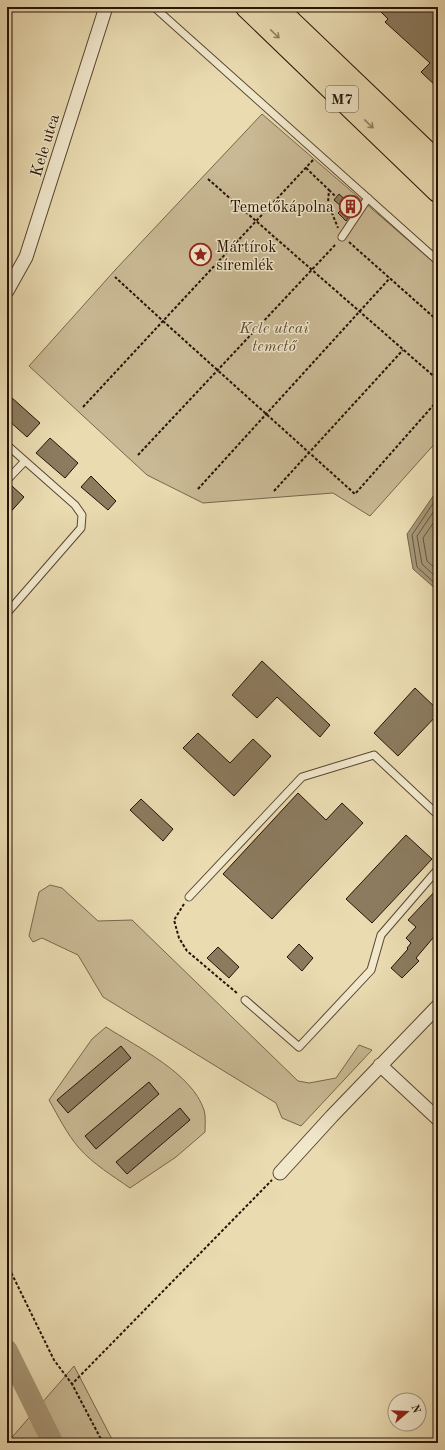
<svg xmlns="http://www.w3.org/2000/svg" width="445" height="1450" viewBox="0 0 445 1450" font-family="'Old Standard TT',serif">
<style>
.green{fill:#c9b994;stroke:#78664d}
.water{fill:#a79777;stroke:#73624a}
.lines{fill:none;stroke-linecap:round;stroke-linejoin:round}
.shore{stroke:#66553e;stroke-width:1}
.river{stroke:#a79777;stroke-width:21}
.building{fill:#8c7b5f;stroke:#261306}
.lane-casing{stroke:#574531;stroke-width:9}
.street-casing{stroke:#574531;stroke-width:15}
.highway-casing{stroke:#261306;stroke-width:24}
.path{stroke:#261306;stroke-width:2;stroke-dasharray:3 2;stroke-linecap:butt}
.lane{stroke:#f1e8cc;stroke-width:7}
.street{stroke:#f1e8cc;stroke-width:13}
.highway{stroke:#eadbb1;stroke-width:22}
.oneway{stroke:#928164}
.labels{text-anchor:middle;stroke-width:3;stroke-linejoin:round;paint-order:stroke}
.shield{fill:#f1e8cc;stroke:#635341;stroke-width:1}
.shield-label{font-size:15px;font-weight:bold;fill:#261306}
.street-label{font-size:16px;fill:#261306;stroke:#f1e8cc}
.poi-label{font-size:16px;fill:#261306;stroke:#f1e8cc;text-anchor:end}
.park-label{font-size:16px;font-style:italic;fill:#5f4d38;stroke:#f1e8cc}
</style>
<rect width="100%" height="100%" fill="#eadbb1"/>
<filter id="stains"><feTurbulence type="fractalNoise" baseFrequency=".005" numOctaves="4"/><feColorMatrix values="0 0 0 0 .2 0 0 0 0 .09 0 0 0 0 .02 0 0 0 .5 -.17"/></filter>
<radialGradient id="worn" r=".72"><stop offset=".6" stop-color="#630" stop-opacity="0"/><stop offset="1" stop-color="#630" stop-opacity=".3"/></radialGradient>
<path class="green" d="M262,114L438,266V440L370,516L333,493L203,503L147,475L29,366L116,269Z
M50,885L62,888L98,921L132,920L298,1081L309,1083L336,1078L359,1045L372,1050L301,1126L282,1118L276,1103L103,997L78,955L42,938L33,942L29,936L39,892Z
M106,1027C137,1047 192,1073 204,1110C206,1116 205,1125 205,1132L176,1157L130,1188C113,1176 93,1164 79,1148C67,1134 58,1116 49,1100L92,1039Z
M74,1366L114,1443H7Z"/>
<path class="water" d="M438,489V591L413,569L407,534Z"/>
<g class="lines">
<path class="shore" d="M438,496L412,535L417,567L438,586
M438,505L417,536L422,564L438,579
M438,516L423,538L427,561L438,571"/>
<path class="river" d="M7,1350L53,1443"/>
</g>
<path class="building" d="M376,7H438V88L421,72L430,63L385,22L388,19Z
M339,194L348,202L354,196L360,201L346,221L338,213L343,208L334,200Z
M11,397L40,423L27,437L7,419V402Z
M50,438L78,463L65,478L36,453Z
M91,476L116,501L108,510L81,487Z
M12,486L24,497L7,516V491Z
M262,661L330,725L320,737L277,697L257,718L232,695Z
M415,688L438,710V714L398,756L374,733Z
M198,733L230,763L253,739L271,756L234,796L183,748Z
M298,793L326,820L342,803L363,823L272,919L223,874Z
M141,799L173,829L163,841L130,810Z
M406,835L432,859L372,923L346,899Z
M438,888V932L416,958L419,961L402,978L391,968L408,949L407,948L411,943L406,938L416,927L408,920Z
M299,944L313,958L302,971L287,957Z
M218,947L239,967L229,978L207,958Z
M121,1046L131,1058L68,1113L57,1100Z
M149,1082L159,1094L96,1149L85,1136Z
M180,1108L190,1120L127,1174L116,1162Z"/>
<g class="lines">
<defs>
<path id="lane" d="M154,7L438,261
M342,237L368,198
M7,445L75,505L82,515L81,528L7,613
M7,480L25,461
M189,897L302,777L374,755L438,815
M245,1000L299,1047L371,970L381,935L438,869"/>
<path id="street" d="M7,291L26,257L106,7
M380,1065L438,1119
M280,1173L332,1116L438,1006"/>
<path id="highway" d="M247,7L438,191
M275,7L438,163"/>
</defs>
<use href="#lane" class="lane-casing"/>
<use href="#street" class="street-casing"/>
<use href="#highway" class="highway-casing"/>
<path class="path" d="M313,160L163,321L355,494L438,400
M306,168L329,190L328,203L338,228
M208,179L438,380
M329,190L336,197
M349,242L438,321
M83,407L163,321L115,277
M138,455L336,244
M198,489L390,278
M274,491L403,350
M184,904L174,920L179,938L187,951L238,994
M7,1264L54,1360L72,1384
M103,1443L72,1384L272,1180"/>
<use href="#lane" class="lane"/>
<use href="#street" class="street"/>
<use href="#highway" class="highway"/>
</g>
<defs><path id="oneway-shaft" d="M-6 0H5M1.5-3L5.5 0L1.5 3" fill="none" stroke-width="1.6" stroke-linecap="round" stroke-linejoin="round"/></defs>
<g class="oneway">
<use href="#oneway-shaft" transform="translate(275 34) rotate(44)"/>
<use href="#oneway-shaft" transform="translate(369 124) rotate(44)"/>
</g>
<defs>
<symbol id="building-ring" viewBox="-11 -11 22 22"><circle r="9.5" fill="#f1e8cc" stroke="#8f2418" stroke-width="1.5"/><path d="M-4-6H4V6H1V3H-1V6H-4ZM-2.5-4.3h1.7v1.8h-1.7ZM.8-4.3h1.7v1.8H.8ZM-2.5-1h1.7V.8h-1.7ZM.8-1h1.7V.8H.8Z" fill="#8f2418"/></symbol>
<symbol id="sight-ring" viewBox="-11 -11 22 22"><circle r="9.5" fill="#f1e8cc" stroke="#8f2418" stroke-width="1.5"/><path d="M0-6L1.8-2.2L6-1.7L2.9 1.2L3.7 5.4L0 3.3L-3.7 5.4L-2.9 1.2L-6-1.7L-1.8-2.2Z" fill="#8f2418"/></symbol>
</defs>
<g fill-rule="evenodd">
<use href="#building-ring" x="338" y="194" width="25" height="25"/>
<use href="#sight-ring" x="188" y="242" width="25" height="25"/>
</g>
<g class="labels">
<rect class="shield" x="326" y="86" width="32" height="26" rx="3"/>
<g class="shield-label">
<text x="342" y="104">M7</text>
</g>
<g class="street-label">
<text transform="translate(44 145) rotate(-73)" y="6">Kele utca</text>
</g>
<g class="poi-label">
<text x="334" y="212">Temetőkápolna</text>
<text x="216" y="252" text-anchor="start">Mártírok<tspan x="216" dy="18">síremlék</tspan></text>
</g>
<g class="park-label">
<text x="274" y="333">Kele utcai<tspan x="274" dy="18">temető</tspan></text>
</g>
</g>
<rect width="445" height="1450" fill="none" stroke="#eadbb1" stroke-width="24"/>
<rect x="8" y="8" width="429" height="1434" fill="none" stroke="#261306" stroke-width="2"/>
<rect x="12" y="12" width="421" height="1426" fill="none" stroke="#261306"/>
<g transform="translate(407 1412) rotate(71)"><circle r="19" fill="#f1e8cc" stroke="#a0937d"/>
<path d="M0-3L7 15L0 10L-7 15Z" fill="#8f2418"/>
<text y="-6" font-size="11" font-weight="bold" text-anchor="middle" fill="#261306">N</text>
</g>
<rect width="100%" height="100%" filter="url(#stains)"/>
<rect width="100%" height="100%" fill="url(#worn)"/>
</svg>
